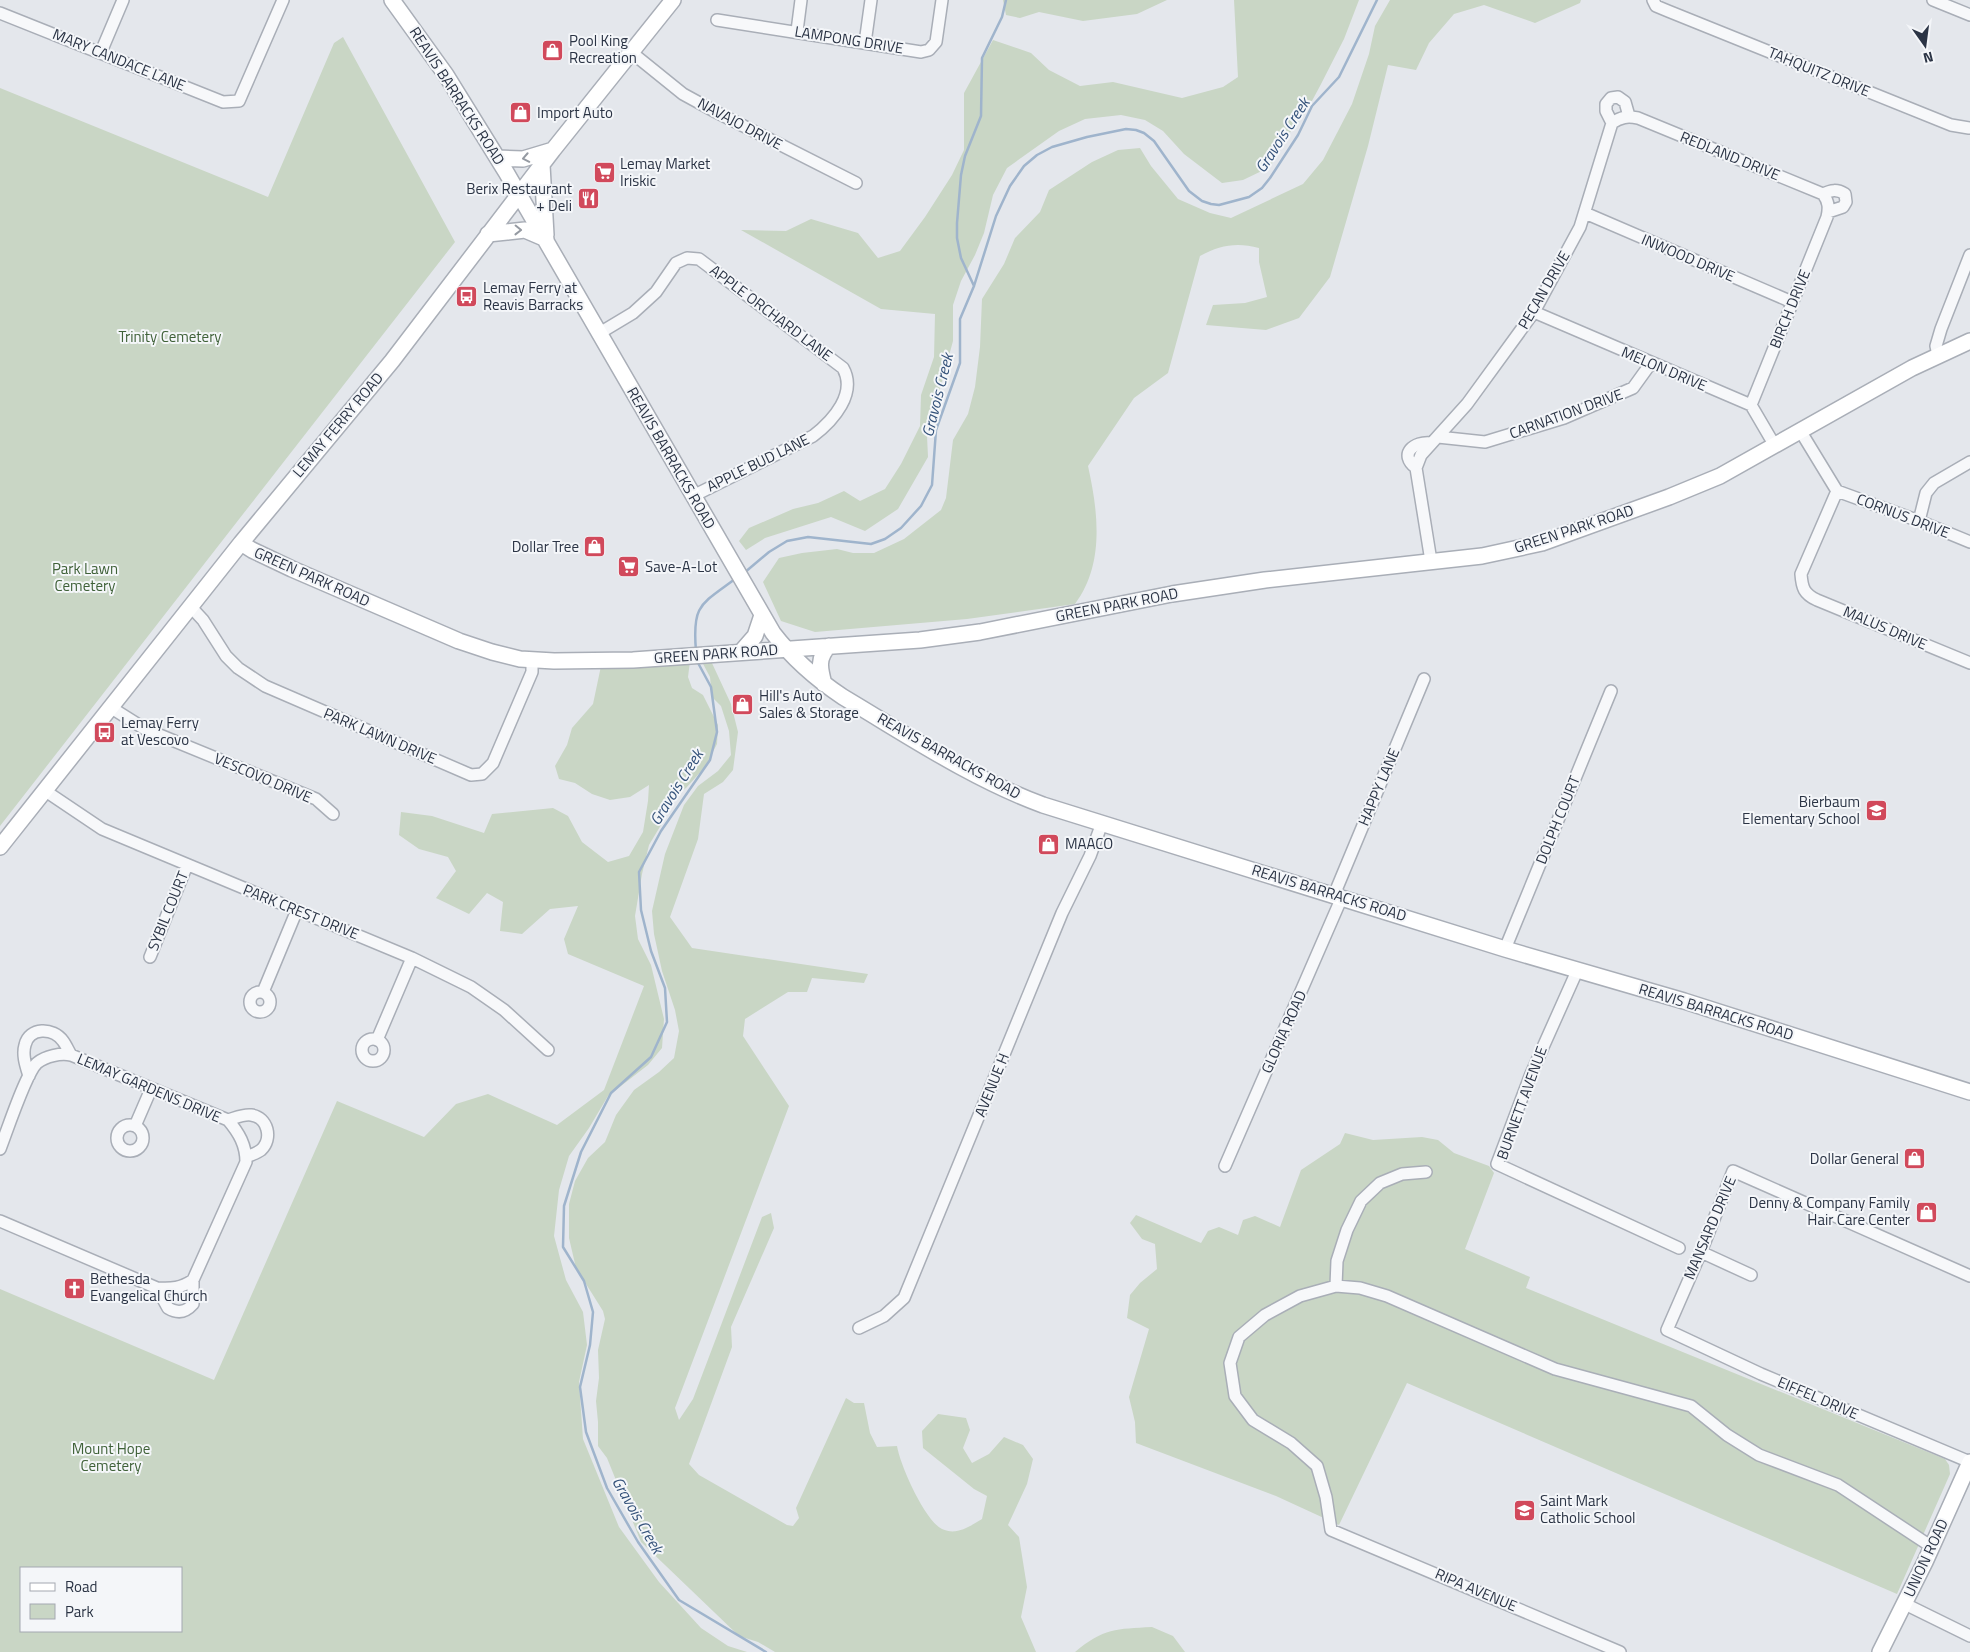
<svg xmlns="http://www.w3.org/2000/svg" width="1970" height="1652" viewBox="0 0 1970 1652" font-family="'Titillium Web',sans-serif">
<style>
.green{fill:#c9d6c5;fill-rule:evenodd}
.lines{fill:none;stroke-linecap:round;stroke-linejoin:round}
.stream{stroke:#9fb4cc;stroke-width:2.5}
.street-casing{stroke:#a9aeb7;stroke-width:14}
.secondary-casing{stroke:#a9aeb7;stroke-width:18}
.street{stroke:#f7f8fa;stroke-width:11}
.secondary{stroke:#fff;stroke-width:15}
.oneway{stroke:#959aa2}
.labels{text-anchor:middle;stroke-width:4;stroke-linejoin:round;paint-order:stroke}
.street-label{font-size:15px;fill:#2b3445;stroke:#f4f6f9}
.poi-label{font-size:15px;fill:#2b3445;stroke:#f4f6f9;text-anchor:start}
.park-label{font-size:15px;fill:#3f6138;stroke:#f4f6f9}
.water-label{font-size:16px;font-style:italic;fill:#34527a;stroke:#f4f6f9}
</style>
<rect width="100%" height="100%" fill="#e4e7ec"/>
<path class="green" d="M1003,0H1167L1137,14L1083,21L1039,12L1020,18L1006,15Z
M1234,0H1359L1344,39L1320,86L1306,112L1288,135L1270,167L1243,180L1222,183L1184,154L1163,131L1145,120L1121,115L1085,119L1059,131L1007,168L993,195L984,233L975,255L961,281L953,305V341L927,436L928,457L898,509L865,531L831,517L765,538L746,550L739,541L749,528L793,509L818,503L844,491L860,501L885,489L901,464L920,426L921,395L934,357L935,314L881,309L741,230L786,231L811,219L858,233L878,258L900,251L925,217L952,175L964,150V93L993,40L1031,53L1049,70L1080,86L1113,82L1182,98L1223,87L1238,77Z
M1390,0H1581L1580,3L1535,23L1484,5L1454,14L1429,43L1416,70L1388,65L1368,146L1330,277L1299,318L1266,330L1206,325L1213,305L1245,303L1267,297L1259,262V248C1237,242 1220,245 1200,256L1168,373L1134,398L1088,466C1098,511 1105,564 1075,604L967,619L815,632L781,621L763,582L779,558L802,553L837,549L853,553H874L904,539L941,510L946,498L953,440L968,414L975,387L980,347L982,299L1004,264L1015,238L1040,212L1049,190L1092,162L1118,150L1140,148L1151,166L1178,199L1210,213L1231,218L1303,184L1323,160L1352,104L1369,54L1375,26Z
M343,37L455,242L0,826V88L268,197L334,43Z
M701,660L711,661L731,704L738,732L733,770L723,782L704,794L698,839L670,917L692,948L868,974L864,983L812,978L807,992H788L745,1019L743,1036L789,1106L675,1408L679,1420L693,1399L762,1217L771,1213L774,1228L731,1327L732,1347L689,1464L699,1475L787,1525L793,1526L799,1518L796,1508L846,1398L854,1403H864L870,1433L877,1447L897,1446C900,1465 925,1521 942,1529C957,1536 970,1526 982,1519L987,1496L974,1489L923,1448L922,1431L938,1414L966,1418L970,1430L963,1448L972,1463L989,1454L1004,1437L1023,1445L1033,1459L1027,1484L1008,1525L1019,1537L1027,1587L1021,1617L1036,1652H775L758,1642L739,1636L641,1542L607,1458L598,1446V1422L596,1401L599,1378L598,1350L605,1319L603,1311L576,1268L569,1238V1204L575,1181L588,1158L605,1142L616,1115L634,1090L659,1072L674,1058L679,1031L675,1010L662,971L654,934L652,911L665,854L684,805L698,786L718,771L731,755L729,731L721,706L712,697L710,677Z
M690,661L688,677L692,688L703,695L718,725L717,744L705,767L686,788L669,801L661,825L649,845L642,874L635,916L638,939L651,965L664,1019L662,1048L648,1065L608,1096L589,1128L569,1156L559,1190L554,1236L566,1280L583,1312L587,1345L579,1382L583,1439L619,1527L659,1582L701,1628L728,1646L747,1652H0V1289L214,1380L337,1101L424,1137L456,1104L488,1094L557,1125L604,1090L644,986L568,954L564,939L578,906L550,909L522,934L500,931L503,902L487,893L469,914L436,898L456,871L448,857L419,849L399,835L401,812L432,816L484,833L492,814L553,808L568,816L582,842L608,862L629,856L643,832L648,801L649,785L630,797L610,800L592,794L575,783L559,779L555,766L567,745L572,728L593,704L601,666ZM21,1568H181V1631H21Z
M1345,1133L1373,1140L1422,1137L1438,1140L1454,1153L1489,1166L1494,1173L1465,1249L1530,1277L1526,1288L1945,1459L1949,1465L1950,1474L1897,1594L1407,1383L1339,1525L1276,1496L1136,1443L1135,1422L1129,1397L1149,1329L1127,1318L1130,1295L1140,1283L1157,1269L1155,1244L1142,1239L1130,1223L1136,1215L1201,1243L1208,1231L1219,1227L1238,1235L1243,1220L1255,1216L1280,1227L1301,1170L1340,1144Z
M1152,1627L1173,1636L1185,1652H1075C1104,1628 1116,1629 1152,1627Z"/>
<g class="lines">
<path class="stream" d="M974,286L961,258L957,238V223L961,175L965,156L981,116L982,58L1002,17L1006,0
M744,573L769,552L787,541L808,537L871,544L885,539L901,528L921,506L932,485L936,430L960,363V319L974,286L996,216L1010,186L1024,166L1037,155L1052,147L1087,137L1126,129L1136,130L1144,133L1154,141L1189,191L1202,201L1211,204L1219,205L1249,197L1262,188L1270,178L1298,135L1312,106L1339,77L1377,0
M696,651C692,605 700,605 735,579
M697,661L711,687L717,732L710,760L661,831L639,872L641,910L651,951L665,988L667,1022L651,1057L611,1093L581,1152L564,1206L563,1247L584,1281L593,1312L590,1345L580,1387L586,1432L607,1488L638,1542L679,1600L766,1652"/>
<defs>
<path id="street" d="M1653,0L1656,6L1668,11L1951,125L1969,128
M1933,0L1970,15
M0,13L223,102L239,101L283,0
M717,20L921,52L929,50L936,42L942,0
M797,31L801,0
M865,43L871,0
M101,52L123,0
M631,52L683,94L716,112L856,183
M1612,123L1606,111V104L1611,98L1618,97L1625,102L1629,116
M1823,194C1831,190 1837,189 1845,194L1846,202L1843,207L1828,212
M1585,213L1792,302
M1534,312L1751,405L1775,446
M598,334L633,313L656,292L676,263L687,258L699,259L843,368C857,393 834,420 813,436L693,496
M1938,355L1936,346L1941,329L1970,255
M1801,432L1837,491L1801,574C1802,588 1804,594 1817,600L1970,663
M1438,437L1485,442L1564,418L1633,388L1651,363
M1416,468C1398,454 1414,441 1431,443
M1837,491L1919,521L1970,542
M1919,521L1926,493L1934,483L1970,462
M1431,561L1416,468L1421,455L1467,404L1534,312L1580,227L1612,123C1621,117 1627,116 1638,118L1823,194C1829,202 1829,208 1827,217L1751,405
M190,606L203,620L226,656L238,668L265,686L471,775L482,774L493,763L532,672V660
M110,707L145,729L316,799L333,814
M44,790L102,829L412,958L471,987L504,1010L548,1050
M1334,895L1424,679
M1505,949L1611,691
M150,957L187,865
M1577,971L1531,1074L1497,1164L1679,1248
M250 1002a10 10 0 1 1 20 0a10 10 0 1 1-20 0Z
M263,992L297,910
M362 1050a11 11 0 1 1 22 0a11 11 0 1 1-22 0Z
M377,1040L412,958
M29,1076C26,1066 22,1055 25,1045C29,1027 53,1027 63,1041C66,1045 68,1050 71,1055
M228,1120C235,1118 243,1114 251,1115C268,1117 273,1139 261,1150C257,1153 251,1155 246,1157
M117 1138a13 13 0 1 1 26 0a13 13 0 1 1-26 0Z
M135,1126L151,1089
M0,1149C7,1131 26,1073 37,1063C46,1056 60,1053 71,1055L228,1120C239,1133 246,1145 246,1162L193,1280C181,1288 172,1289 157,1288L0,1221
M1225,1166L1342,897
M1701,1252L1751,1275
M1336,1286L1337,1261L1347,1230L1361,1201L1380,1183L1402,1174L1426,1172
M157,1288L168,1308C178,1314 186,1312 193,1304V1280
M859,1328L884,1316L904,1298L1062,913L1090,856L1102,823
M1970,1462L1761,1374L1667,1330L1701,1252L1733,1171L1970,1276
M1905,1604L1970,1636
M1620,1652L1331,1530L1326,1497L1317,1466L1291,1443L1253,1420L1235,1396L1230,1363L1239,1337L1265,1315L1300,1296L1336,1286L1360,1288L1387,1296L1555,1369L1691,1406L1727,1435L1759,1455L1838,1485L1932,1547"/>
<path id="secondary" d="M392,0L446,75L506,172L773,633C793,659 816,679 843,697C907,735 972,779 1043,805L1505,949L1684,1001L1970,1092
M498,158L523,159L553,150
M542,165L546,235
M488,234L525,230L546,239
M241,543L252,550L292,569L459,641L492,652L520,659L554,661L633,660L920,640L980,632L1172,594L1265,580L1482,556L1542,543L1669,497L1720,476L1912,368L1970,341
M741,652L755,636L762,615
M824,684C820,669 817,658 829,646
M0,847L241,543L392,361L553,150L673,0
M1880,1652L1925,1562L1970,1462"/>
</defs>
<use href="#street" class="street-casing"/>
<use href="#secondary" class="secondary-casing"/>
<use href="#street" class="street"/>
<use href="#secondary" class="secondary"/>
</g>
<defs><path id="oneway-chevron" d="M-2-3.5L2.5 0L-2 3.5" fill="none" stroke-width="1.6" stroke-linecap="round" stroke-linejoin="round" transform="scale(1.25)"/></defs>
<g class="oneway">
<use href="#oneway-chevron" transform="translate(526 158) rotate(169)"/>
<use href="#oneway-chevron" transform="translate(518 230) rotate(1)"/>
</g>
<defs>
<symbol id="shop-square" viewBox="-11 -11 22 22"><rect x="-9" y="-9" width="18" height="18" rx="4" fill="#d1495b" stroke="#f4f6f9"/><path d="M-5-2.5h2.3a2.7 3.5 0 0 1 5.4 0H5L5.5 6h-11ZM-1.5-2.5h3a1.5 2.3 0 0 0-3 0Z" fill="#fff"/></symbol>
<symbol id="supermarket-square" viewBox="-11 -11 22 22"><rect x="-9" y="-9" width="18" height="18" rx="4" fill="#d1495b" stroke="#f4f6f9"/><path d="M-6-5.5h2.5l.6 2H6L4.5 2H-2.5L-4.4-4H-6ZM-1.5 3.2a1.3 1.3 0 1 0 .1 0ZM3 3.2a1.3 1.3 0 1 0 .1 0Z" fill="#fff"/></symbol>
<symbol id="restaurant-square" viewBox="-11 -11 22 22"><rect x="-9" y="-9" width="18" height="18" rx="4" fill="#d1495b" stroke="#f4f6f9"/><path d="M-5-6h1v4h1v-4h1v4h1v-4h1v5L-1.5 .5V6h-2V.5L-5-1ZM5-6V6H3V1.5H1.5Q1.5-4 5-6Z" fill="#fff"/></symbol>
<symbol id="bus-square" viewBox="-11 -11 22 22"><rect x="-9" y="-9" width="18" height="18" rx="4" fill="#d1495b" stroke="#f4f6f9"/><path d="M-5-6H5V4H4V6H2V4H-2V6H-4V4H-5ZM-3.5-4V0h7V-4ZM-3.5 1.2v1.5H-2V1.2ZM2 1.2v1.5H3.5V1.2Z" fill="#fff"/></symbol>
<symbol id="school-square" viewBox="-11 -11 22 22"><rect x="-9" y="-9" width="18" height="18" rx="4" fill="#d1495b" stroke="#f4f6f9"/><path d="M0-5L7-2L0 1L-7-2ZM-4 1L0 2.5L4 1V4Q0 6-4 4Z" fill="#fff"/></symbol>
<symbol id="church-square" viewBox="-11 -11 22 22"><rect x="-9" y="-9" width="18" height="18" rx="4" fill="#d1495b" stroke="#f4f6f9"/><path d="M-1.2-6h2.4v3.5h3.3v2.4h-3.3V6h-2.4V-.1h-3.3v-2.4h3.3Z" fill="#fff"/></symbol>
</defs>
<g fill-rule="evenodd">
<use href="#shop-square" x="540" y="38" width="25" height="25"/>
<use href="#shop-square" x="508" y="100" width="25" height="25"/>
<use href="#supermarket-square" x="592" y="160" width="25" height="25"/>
<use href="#restaurant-square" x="576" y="186" width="25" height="25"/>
<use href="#bus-square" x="454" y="284" width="25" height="25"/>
<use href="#shop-square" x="582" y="534" width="25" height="25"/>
<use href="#supermarket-square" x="616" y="554" width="25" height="25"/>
<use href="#shop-square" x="730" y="692" width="25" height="25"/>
<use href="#bus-square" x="92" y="720" width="25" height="25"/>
<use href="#school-square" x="1864" y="798" width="25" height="25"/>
<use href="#shop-square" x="1036" y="832" width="25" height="25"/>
<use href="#shop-square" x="1902" y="1146" width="25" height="25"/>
<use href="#shop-square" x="1914" y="1200" width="25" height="25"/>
<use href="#church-square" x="62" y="1276" width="25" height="25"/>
<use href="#school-square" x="1512" y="1498" width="25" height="25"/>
</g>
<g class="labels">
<g class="street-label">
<text transform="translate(849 40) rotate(9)" y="5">LAMPONG DRIVE</text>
<text transform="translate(119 60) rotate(22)" y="5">MARY CANDACE LANE</text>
<text transform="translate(1819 72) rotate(22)" y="5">TAHQUITZ DRIVE</text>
<text transform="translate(457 96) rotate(57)" y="5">REAVIS BARRACKS ROAD</text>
<text transform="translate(740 124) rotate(28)" y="5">NAVAJO DRIVE</text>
<text transform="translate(1730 156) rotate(22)" y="5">REDLAND DRIVE</text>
<text transform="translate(1688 258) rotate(23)" y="5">INWOOD DRIVE</text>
<text transform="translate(1544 290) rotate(-60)" y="5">PECAN DRIVE</text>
<text transform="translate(1790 309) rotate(-68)" y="5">BIRCH DRIVE</text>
<text transform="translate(771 313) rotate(37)" y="5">APPLE ORCHARD LANE</text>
<text transform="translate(1664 369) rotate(23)" y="5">MELON DRIVE</text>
<text transform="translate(1566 414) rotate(-20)" y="5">CARNATION DRIVE</text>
<text transform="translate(338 425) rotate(-50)" y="5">LEMAY FERRY ROAD</text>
<text transform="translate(671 458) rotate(60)" y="5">REAVIS BARRACKS ROAD</text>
<text transform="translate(758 463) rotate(-26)" y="5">APPLE BUD LANE</text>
<text transform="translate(1903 516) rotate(21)" y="5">CORNUS DRIVE</text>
<text transform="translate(1574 529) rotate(-18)" y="5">GREEN PARK ROAD</text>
<text transform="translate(312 577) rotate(24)" y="5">GREEN PARK ROAD</text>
<text transform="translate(1117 605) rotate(-11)" y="5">GREEN PARK ROAD</text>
<text transform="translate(1885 628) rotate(23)" y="5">MALUS DRIVE</text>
<text transform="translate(716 654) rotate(-4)" y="5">GREEN PARK ROAD</text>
<text transform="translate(380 736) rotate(23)" y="5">PARK LAWN DRIVE</text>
<text transform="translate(949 756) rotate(29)" y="5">REAVIS BARRACKS ROAD</text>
<text transform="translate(263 778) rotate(23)" y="5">VESCOVO DRIVE</text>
<text transform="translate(1379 787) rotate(-67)" y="5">HAPPY LANE</text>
<text transform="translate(1558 820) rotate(-68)" y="5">DOLPH COURT</text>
<text transform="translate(1329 893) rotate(17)" y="5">REAVIS BARRACKS ROAD</text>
<text transform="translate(168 911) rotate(-68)" y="5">SYBIL COURT</text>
<text transform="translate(301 912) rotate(22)" y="5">PARK CREST DRIVE</text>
<text transform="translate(1716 1012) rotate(17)" y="5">REAVIS BARRACKS ROAD</text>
<text transform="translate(1284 1032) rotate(-66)" y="5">GLORIA ROAD</text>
<text transform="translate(992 1085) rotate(-68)" y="5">AVENUE H</text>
<text transform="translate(149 1088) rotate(23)" y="5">LEMAY GARDENS DRIVE</text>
<text transform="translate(1522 1103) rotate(-70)" y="5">BURNETT AVENUE</text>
<text transform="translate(1710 1228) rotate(-67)" y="5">MANSARD DRIVE</text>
<text transform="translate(1818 1398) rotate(23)" y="5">EIFFEL DRIVE</text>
<text transform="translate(1926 1558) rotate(-65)" y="5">UNION ROAD</text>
<text transform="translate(1476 1590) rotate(23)" y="5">RIPA AVENUE</text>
</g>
<g class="poi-label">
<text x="569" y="46">Pool King<tspan x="569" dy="17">Recreation</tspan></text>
<text x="537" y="118">Import Auto</text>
<text x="620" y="169">Lemay Market<tspan x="620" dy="17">Iriskic</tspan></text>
<text x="572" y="194" text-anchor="end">Berix Restaurant<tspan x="572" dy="17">+ Deli</tspan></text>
<text x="483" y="293">Lemay Ferry at<tspan x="483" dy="17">Reavis Barracks</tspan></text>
<text x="579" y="552" text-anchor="end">Dollar Tree</text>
<text x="645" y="572">Save-A-Lot</text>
<text x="759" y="701">Hill's Auto<tspan x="759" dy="17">Sales &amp; Storage</tspan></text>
<text x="121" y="728">Lemay Ferry<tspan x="121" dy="17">at Vescovo</tspan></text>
<text x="1860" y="807" text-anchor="end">Bierbaum<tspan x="1860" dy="17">Elementary School</tspan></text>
<text x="1065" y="849">MAACO</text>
<text x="1899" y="1164" text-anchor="end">Dollar General</text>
<text x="1910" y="1208" text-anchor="end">Denny &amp; Company Family<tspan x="1910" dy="17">Hair Care Center</tspan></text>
<text x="90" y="1284">Bethesda<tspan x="90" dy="17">Evangelical Church</tspan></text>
<text x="1540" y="1506">Saint Mark<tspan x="1540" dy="17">Catholic School</tspan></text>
</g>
<g class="park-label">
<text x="170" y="342">Trinity Cemetery</text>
<text x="85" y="574">Park Lawn<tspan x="85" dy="17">Cemetery</tspan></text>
<text x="111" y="1454">Mount Hope<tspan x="111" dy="17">Cemetery</tspan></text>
</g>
<g class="water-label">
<text transform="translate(1282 135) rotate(-57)" y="6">Gravois Creek</text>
<text transform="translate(937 395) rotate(-76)" y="6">Gravois Creek</text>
<text transform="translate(676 787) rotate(-58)" y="6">Gravois Creek</text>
<text transform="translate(638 1515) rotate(60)" y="6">Gravois Creek</text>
</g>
</g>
<rect x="20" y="1567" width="162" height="65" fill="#f4f6f9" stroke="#a4a8b1"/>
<rect x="30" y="1583" width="25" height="8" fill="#ffffff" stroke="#a4a8b1"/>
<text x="65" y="1592" font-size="15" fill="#2b3445">Road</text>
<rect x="30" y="1604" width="25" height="15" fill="#c9d6c5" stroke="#a4a8b1"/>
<text x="65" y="1617" font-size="15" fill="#2b3445">Park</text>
<g transform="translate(1925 45) rotate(166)" stroke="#f4f6f9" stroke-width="4" paint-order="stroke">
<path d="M0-4L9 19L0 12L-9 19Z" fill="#2b3445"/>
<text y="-8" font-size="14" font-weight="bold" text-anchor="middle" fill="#2b3445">N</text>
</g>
</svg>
